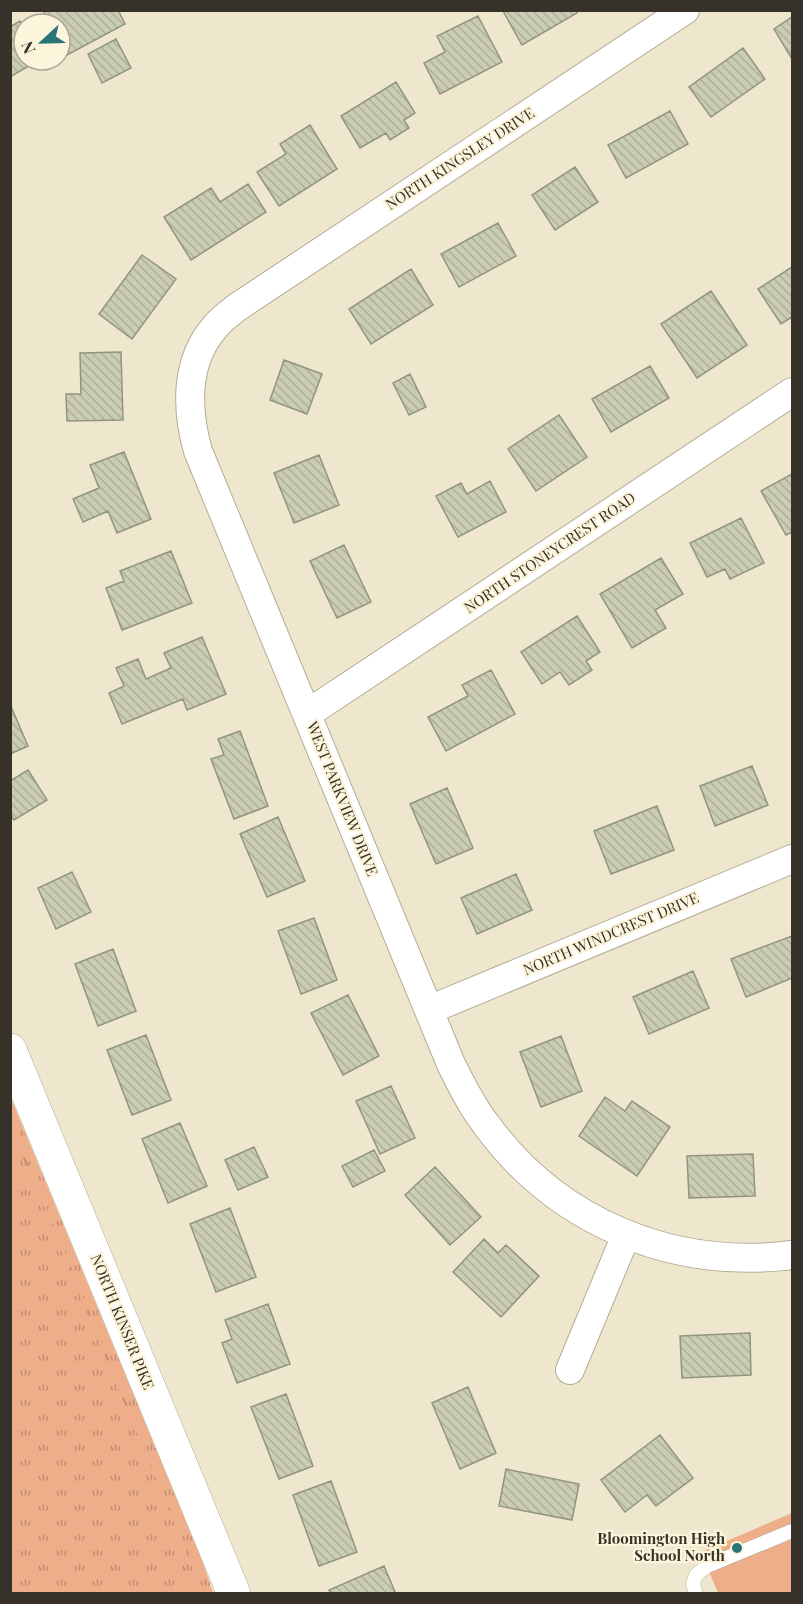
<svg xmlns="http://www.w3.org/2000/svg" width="803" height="1604" viewBox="0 0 803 1604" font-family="'Playfair Display',serif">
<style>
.grass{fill:url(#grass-tufts)}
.forest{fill:url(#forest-firs)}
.pitch{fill:#eeae8a}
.building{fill:url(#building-back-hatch);stroke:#92957e;stroke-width:1.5}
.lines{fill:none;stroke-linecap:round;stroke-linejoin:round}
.service-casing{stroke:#b4ac95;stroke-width:15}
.minor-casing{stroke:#b4ac95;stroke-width:30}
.tertiary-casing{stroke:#b4ac95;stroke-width:34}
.service{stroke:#fff;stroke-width:14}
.minor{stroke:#fff;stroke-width:28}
.tertiary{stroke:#fff;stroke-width:33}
.poi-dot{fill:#297477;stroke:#fcf4db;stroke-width:2}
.labels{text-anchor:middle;stroke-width:4.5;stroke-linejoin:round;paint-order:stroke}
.street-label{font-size:15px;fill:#363229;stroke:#fcf4db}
.poi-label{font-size:15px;font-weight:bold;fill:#363229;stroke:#fcf4db;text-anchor:end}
</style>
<defs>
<pattern id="grass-tufts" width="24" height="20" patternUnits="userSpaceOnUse" patternTransform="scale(1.5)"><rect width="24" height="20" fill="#eeae8a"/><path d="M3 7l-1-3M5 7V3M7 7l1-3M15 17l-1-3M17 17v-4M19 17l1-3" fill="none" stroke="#c28e71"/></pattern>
<pattern id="forest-firs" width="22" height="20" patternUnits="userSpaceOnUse" patternTransform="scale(1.5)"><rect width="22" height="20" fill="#eeae8a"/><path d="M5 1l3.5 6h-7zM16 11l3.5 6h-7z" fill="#c28e71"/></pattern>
<pattern id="building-back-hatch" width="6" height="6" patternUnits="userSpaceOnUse" patternTransform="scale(1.5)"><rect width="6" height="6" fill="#cacdb4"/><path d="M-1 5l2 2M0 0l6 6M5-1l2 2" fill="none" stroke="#aeb09b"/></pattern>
</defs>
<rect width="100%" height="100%" fill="#eee7ce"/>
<path class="grass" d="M10,1096L203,1563L213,1593H11Z"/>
<path class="forest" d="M11,1121L196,1572L201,1593H198L194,1571L11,1129Z"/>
<path class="pitch" d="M792,1513V1593H718L701,1552Z"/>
<path class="building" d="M43,10H118L125,24L67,55L60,42V24H50Z
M504,10H576L577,13L522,45L503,11Z
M478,16L502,62L440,94L424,63L445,52L437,36Z
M792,17V59L774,29Z
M20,21L24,27V60H39L10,77V27Z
M116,39L131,68L102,83L88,54Z
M743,48L765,79L711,117L689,87Z
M396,82L415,113L404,120L409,128L390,140L386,133L360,148L341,116Z
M670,111L688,144L626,178L608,145Z
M310,125L337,169L279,206L257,172L286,154L280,144Z
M575,167L598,202L555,230L532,195Z
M248,184L266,212L191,260L164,217L211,188L220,202Z
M498,223L516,256L459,287L441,254Z
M142,255L176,279L132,339L99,314Z
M792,267V317L781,324L758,289Z
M411,269L433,305L371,344L349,309Z
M711,291L747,345L697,378L661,324Z
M121,352L123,420L67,421L66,394H81L80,353Z
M284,360L322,374L307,414L270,400Z
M650,366L669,398L611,432L592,399Z
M410,374L426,407L409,415L393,383Z
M559,415L587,457L536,491L508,449Z
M124,452L151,519L117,533L108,511L83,522L73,499L99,488L90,465Z
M319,455L339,505L294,523L274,473Z
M792,474V532L786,535L761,491Z
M490,481L506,512L458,537L436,496L461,483L467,494Z
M741,518L764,563L730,579L725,569L707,577L690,543Z
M344,545L371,602L337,618L310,561Z
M171,551L192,603L122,630L106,588L124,581L120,571Z
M661,558L683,594L655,610L666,628L632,648L600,594Z
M577,616L600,652L586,661L592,670L569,685L560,672L542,684L521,652Z
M202,637L226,694L187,710L183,699L122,724L109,693L124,686L116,668L138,659L146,679L171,668L164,653Z
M491,670L515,714L446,751L428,717L468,696L462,685Z
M10,704L28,746L10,754Z
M240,731L268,806L234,819L211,759L224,755L218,739Z
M752,766L768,805L715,826L700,786Z
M28,770L47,800L14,820L10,814V781Z
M447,788L473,848L436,864L410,804Z
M657,806L674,850L611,874L594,831Z
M278,817L305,881L267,897L240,834Z
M72,872L91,912L56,929L38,888Z
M516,874L532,910L477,934L461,898Z
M314,918L337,980L301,994L278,931Z
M792,936V978L746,997L731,959Z
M113,949L136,1011L98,1026L75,964Z
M693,971L709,1008L649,1034L633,997Z
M348,995L379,1056L343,1075L311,1013Z
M146,1035L171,1100L132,1115L107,1050Z
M561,1036L582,1091L541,1107L520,1052Z
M391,1086L415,1138L380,1154L356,1101Z
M605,1097L625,1111L632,1101L670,1127L637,1176L579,1136Z
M180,1123L207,1186L168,1203L142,1139Z
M254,1147L268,1177L238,1190L225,1160Z
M374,1150L385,1171L353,1187L342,1166Z
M753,1154L755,1196L689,1198L687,1156Z
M435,1167L481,1217L450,1245L405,1195Z
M230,1208L256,1277L216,1292L190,1224Z
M484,1239L498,1253L506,1245L539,1276L501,1317L453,1272Z
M268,1304L290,1364L237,1383L222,1343L232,1339L225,1320Z
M750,1333L751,1375L682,1378L680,1336Z
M468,1387L496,1453L460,1469L432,1403Z
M286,1394L313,1466L279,1479L251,1407Z
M660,1435L693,1478L656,1506L647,1495L625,1512L601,1480Z
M506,1469L579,1484L572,1520L499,1506Z
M331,1481L357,1552L319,1566L293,1495Z
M384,1566L396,1594H331L329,1590Z"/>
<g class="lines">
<defs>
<path id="service" d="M696,1594L693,1584L696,1575L707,1566L792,1531"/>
<path id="minor" d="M685,10L236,308C229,314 220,320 215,327C185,361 186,409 198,451L451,1064C461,1084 471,1105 485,1123C556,1222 672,1270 792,1255
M307,714L792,392
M429,1010L792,859
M570,1370L626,1235"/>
<path id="tertiary" d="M10,1050L234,1594"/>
</defs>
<use href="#service" class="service-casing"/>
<use href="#minor" class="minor-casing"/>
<use href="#tertiary" class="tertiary-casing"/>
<use href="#service" class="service"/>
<use href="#minor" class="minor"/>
<use href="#tertiary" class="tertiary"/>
</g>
<circle class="poi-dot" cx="737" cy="1548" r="6"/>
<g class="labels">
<g class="street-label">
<text transform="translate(460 159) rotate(-33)" y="5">NORTH KINGSLEY DRIVE</text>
<text transform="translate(550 553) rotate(-34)" y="5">NORTH STONEYCREST ROAD</text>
<text transform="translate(342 799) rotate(68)" y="5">WEST PARKVIEW DRIVE</text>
<text transform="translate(611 934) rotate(-23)" y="5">NORTH WINDCREST DRIVE</text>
<text transform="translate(122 1322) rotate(68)" y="5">NORTH KINSER PIKE</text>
</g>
<g class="poi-label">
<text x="725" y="1544">Bloomington High<tspan x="725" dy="17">School North</tspan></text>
</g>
</g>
<rect width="803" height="1604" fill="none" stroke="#363229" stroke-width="24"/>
<g transform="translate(42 42) rotate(248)"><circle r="28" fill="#fcf4db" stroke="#ada694" stroke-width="1.5"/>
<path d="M0-4.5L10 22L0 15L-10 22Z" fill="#297477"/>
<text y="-9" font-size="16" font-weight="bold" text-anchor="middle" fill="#363229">N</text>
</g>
</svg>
